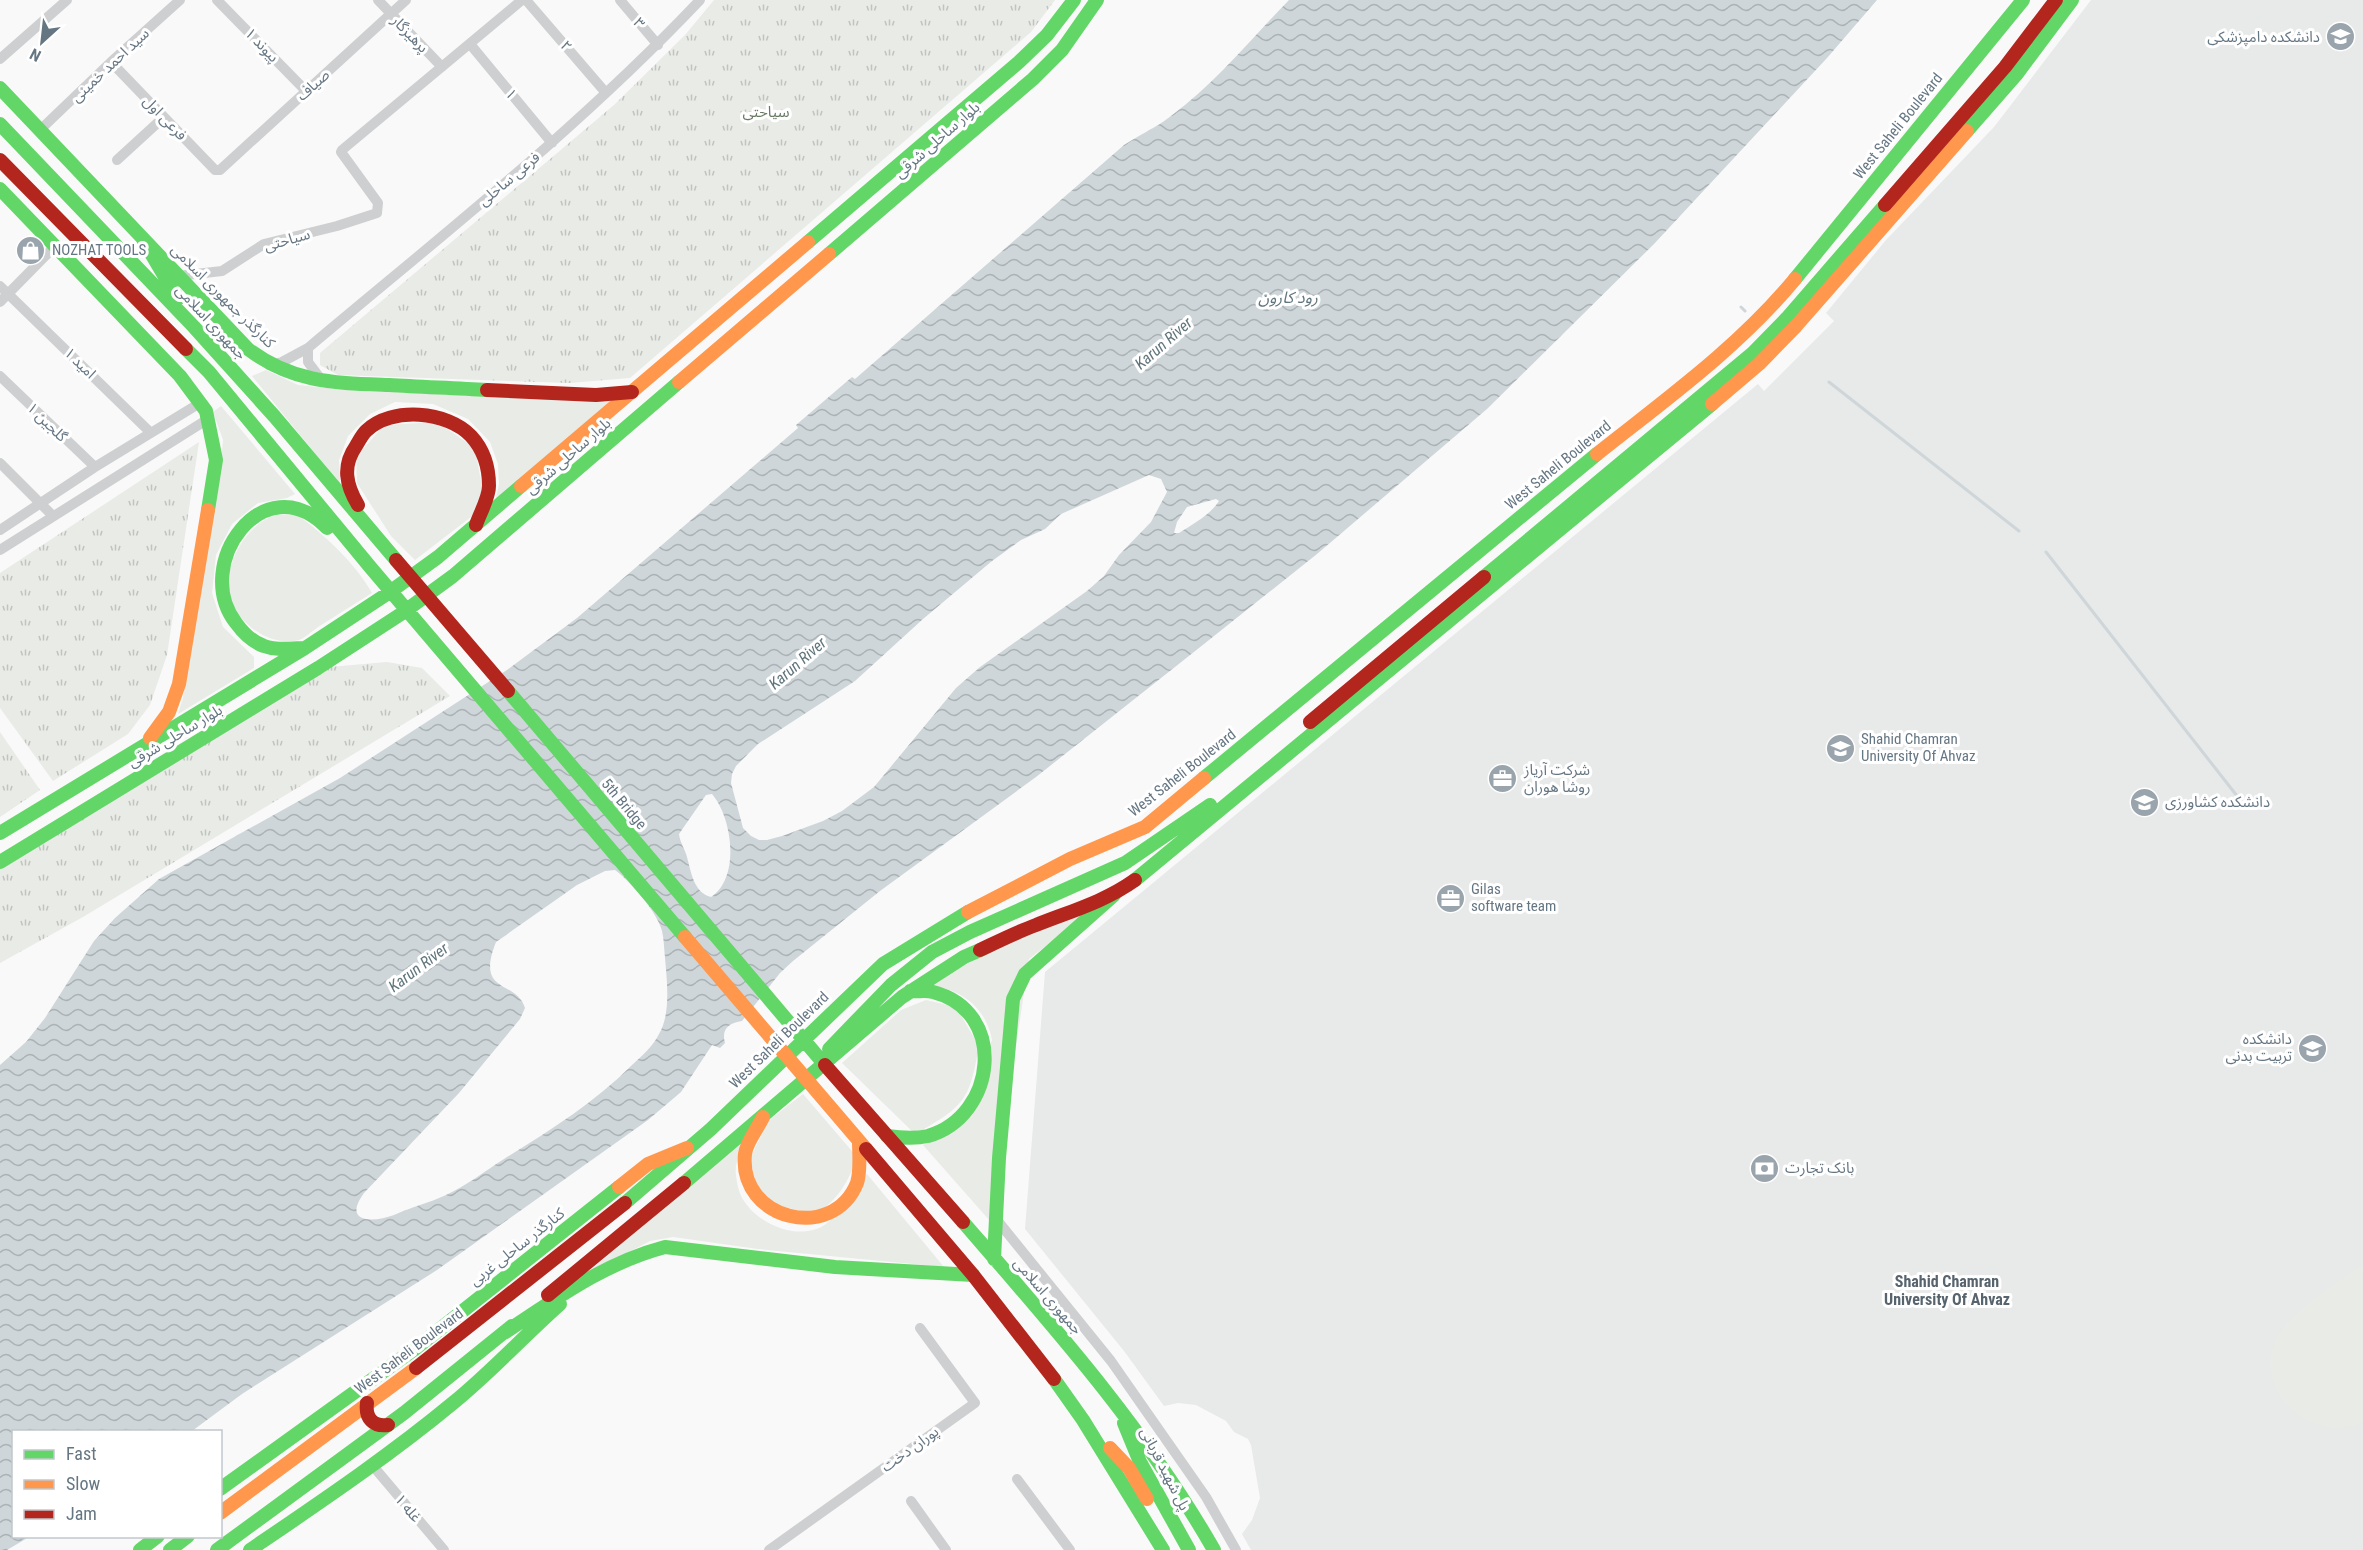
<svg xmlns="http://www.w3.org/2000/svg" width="2363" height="1550" viewBox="0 0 2363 1550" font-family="'Roboto Condensed','Noto Sans Arabic',sans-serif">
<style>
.built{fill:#e8e9e9}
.grass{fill:#e8ebe6}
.park{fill:url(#park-tufts)}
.water{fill:url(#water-waves);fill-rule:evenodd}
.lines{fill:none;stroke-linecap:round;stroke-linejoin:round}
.stream{stroke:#ced6d9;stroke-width:3}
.street{stroke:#cecfd0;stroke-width:10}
.fast{stroke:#63d668;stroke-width:14}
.slow{stroke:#ff974d;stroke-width:14}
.jam{stroke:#b3261e;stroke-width:14}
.labels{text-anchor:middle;stroke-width:6;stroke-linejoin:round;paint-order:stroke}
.street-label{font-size:15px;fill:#657683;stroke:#fff}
.poi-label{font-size:15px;fill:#657683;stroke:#fff;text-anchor:start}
.park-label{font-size:15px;fill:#687a64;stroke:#fff}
.water-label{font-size:16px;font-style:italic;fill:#60757c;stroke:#fff}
.neighbourhood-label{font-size:16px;font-weight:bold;fill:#57646e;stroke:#fff}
</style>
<defs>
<pattern id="park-tufts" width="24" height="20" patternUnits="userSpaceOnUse" patternTransform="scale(1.5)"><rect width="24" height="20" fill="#e8ebe6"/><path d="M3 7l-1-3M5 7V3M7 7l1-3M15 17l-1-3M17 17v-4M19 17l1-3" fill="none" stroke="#c0c3c0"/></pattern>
<pattern id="water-waves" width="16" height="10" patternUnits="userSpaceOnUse" patternTransform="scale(1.5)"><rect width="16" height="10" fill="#ced6d9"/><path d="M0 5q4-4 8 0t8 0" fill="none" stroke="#abb2b5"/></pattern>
</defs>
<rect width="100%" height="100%" fill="#f9f9f9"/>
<path class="built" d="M2091,0H2363V1550H1251L1242,1534L1252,1520L1260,1498L1251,1445L1248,1439L1234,1432L1226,1421L1196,1405L1178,1403L1164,1406L1124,1351L1025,1229L1045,972L1758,384L1764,391L1834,321L1826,313L1886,240L1994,127Z"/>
<path class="grass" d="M266,370L298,385L357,391L618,397L495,502L499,484L498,464L490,442L468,419L433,404L395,402L370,414L348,436L339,460L340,484L252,376Z
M221,406L295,494L287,498L258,503L232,524L216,555L212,593L223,627L254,657V668L178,714L183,698L221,463L223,440L213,412Z
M437,422L475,448L483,493L471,517L415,560L391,536L357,483L356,457L384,425Z
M296,514C323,533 356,564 372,593C354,604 336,616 318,627C312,631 305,638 299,640C273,647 242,627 232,603C219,573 243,527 273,516C280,514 289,515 296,514Z
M1086,914L1029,959L990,1221L923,1145L957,1127L992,1040C986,1006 958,986 925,986L1017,938Z
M926,1000L956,1007L979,1046C969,1101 965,1106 915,1134L842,1063L901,1010Z
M803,1094L857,1157C849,1181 837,1202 814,1215L760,1200L750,1159L768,1121Z
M747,1135C742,1147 734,1162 736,1175C737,1184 739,1194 744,1201C759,1225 801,1242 826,1224C838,1215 857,1187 867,1174L944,1267L758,1249L673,1237L650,1241L585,1275Z
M2363,1264V1423C2310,1446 2247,1387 2279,1334C2292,1312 2341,1280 2363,1264Z"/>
<path class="park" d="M714,0H1055L1031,32L630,378L569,383L338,375L320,365V353L614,105L685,35Z
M199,442L167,655L150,705L128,734L53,781L0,708V573Z
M387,662L422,668L450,696L83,917L0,963V861L318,668Z
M0,732L40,790L0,817Z"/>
<path class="water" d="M1289,0H1877L1827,58L1654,244L1487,409L1317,554L1204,644L1036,777L880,891L793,961L780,973L742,1021C729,1023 721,1029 725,1043L720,1048L712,1045L681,1092L648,1120L437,1270L242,1394L192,1431L14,1432V1536L29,1537L7,1550H0V1065L26,1042L45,1018L94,941L115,918L159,879L340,778L507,670L577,618L798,428L796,425L852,377L855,379L1124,145C1139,135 1156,128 1171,116C1216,83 1250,40 1289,0ZM1149,475L1161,479L1167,492L1151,522L1119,555L1104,576L1087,591L980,667L956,688L874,787L842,811L823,821L782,836L767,840H759L751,836L743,828L731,783L732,774L736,766L758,744L855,681L923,619L992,561L1021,540L1045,529L1061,514ZM1216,499L1219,501C1210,515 1193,524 1179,533H1174L1177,522L1187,507ZM712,794C732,817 741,877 711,897C694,893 691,872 687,857C685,849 680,843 679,834L706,795ZM615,870C630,881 658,913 662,931C664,939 664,949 665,958C667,981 671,1014 659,1034C653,1046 642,1056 632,1065C594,1103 549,1131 504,1159C485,1171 466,1186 446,1195C429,1203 411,1207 394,1215C373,1223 342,1223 364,1193L459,1093L520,1019L525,1008C516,979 475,995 496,942L577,885L605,871Z"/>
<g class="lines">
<path class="stream" d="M1741,307L1745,311
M1829,382L2019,531
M2046,552L2241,801"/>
<path class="street" d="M217,0L306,91
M378,0L442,67
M526,0L606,93
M620,0L658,45
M470,44L552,143
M0,59L67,0
M111,62L215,170H220L406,0
M40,130L111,62L180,0
M117,160L164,117
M178,276L222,271L264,244L337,226L377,213L378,203L341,152L342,150L522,0
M0,286L151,433
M0,302L55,246
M308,348V362L323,382
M269,365L282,362L308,348C441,236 580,127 700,0
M0,376L95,467
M0,463L53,516
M0,530L95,467L200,403
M0,550L208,419
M997,1220L1111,1361L1206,1497L1236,1550
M373,1466L444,1550
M1017,1479L1070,1550
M911,1501L946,1550
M769,1550L975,1403L920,1328"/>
<path class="fast" d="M0,88L248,349C293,383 335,383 389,385C422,387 454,388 487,390
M0,124L194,327L275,417L396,560
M1967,131L2016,75L2072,0
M0,189L180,376L206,411L216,460L208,510
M142,238L178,299
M808,242L1019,62L1047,35L1074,0
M829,254L1033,79L1062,50L1097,0
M1795,279L2023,0
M186,349L209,372L371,568L685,937
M1484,577L1753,353L1787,318L1885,205
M305,648C291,648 277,651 264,646C252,642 244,634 236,623C191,565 264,463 327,528
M508,691L825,1065
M1204,778L1597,454
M0,833L305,648L387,594L438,557L521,486
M0,862L318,668L401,614L453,576L679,382
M1135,880L1712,404
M829,1049L891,985L932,952L970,932L1125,863L1210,805
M887,1136C901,1138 915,1139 928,1136C997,1116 1008,1011 933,992C926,990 917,992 910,991
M684,1183L902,997L964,957L980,950
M625,1203L711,1129L883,964L968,912
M963,1222C1054,1327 1145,1429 1214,1550
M994,1259L999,1158L1013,999L1025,974L1114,895
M504,1333C556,1299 604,1263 665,1247L835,1267L973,1275
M1054,1379L1083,1420L1163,1550
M1124,1423L1140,1462L1189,1550
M220,1489L416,1348L619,1187
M140,1550L158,1536
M170,1550L188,1536
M217,1550L404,1413L512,1326
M250,1550C319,1503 389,1456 453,1403C491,1372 524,1336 560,1304"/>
<path class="slow" d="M679,382L829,254
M1712,404L1759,364L1796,326L1967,131
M1597,454C1665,400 1739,347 1795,279
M521,486L808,242
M150,738L169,712L179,684L208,510
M968,912L1070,859L1145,827L1204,778
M685,937L866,1149
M763,1117C758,1128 746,1143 745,1154C738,1220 833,1243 857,1183C861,1171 859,1153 859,1141
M619,1187L648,1164L687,1148
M1110,1448L1129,1468L1147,1499
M220,1513L416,1368"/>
<path class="jam" d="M0,160L186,349
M1885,205L2005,67L2056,0
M487,390L596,395L632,392
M358,505C346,485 342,466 356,446C359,441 362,435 366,431C391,406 448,411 471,436C484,450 489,468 489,486C489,498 480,513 476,525
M396,560L508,691
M1310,722L1484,577
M980,950C999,941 1017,932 1036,925C1071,911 1104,902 1135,880
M825,1065L963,1222
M866,1149L973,1275L1054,1379
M548,1295L684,1183
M416,1368L625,1203
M367,1403C365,1418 373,1427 388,1425"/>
</g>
<defs>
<symbol id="university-disc" viewBox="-11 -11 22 22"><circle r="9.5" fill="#99a4ac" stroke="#fff"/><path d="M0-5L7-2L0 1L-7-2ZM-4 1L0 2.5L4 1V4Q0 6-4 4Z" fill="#fff"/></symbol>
<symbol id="shop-disc" viewBox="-11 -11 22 22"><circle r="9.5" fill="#99a4ac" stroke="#fff"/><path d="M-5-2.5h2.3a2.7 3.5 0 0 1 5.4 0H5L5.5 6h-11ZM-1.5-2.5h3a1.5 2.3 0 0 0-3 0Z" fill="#fff"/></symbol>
<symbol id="office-disc" viewBox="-11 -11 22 22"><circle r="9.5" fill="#99a4ac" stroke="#fff"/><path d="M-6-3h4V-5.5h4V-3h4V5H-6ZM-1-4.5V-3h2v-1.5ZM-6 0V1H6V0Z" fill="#fff"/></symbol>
<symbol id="bank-disc" viewBox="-11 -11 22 22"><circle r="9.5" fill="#99a4ac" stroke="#fff"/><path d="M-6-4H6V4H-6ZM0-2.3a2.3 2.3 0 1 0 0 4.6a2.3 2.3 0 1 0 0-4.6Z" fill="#fff"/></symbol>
</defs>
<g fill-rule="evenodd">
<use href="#university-disc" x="2324" y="20" width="33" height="33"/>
<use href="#shop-disc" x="14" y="234" width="33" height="33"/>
<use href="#university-disc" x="1824" y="732" width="33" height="33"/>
<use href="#office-disc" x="1486" y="762" width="33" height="33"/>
<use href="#university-disc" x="2128" y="786" width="33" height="33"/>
<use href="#office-disc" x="1434" y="882" width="33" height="33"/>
<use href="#university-disc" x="2296" y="1032" width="33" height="33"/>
<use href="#bank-disc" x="1748" y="1152" width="33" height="33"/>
</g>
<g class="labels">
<g class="street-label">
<text transform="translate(639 23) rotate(50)" y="5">۳</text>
<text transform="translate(410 34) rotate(46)" y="5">پرهیزگار</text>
<text transform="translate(262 45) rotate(46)" y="5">پیوند ۱</text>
<text transform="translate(566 46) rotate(49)" y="5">۲</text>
<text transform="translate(110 65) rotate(-43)" y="5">سید احمد خمینی</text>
<text transform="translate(313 85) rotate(-42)" y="5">صیاف</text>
<text transform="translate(511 94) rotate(51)" y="5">۱</text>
<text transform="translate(165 118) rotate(46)" y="5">فرعی اول</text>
<text transform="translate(1898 126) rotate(-51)" y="5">West Saheli Boulevard</text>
<text transform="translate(937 140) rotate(-41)" y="5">بلوار ساحلی شرقی</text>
<text transform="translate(509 179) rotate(-40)" y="5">فرعی ساحلی</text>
<text transform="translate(287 240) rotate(-16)" y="5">سیاحتی</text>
<text transform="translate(223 296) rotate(45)" y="5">کنارگذر جمهوری اسلامی</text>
<text transform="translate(211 322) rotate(47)" y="5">جمهوری اسلامی</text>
<text transform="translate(80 363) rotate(44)" y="5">امید ۱</text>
<text transform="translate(47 422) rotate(44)" y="5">گلجین ۱</text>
<text transform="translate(568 456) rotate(-41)" y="5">بلوار ساحلی شرقی</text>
<text transform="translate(1558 465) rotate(-39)" y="5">West Saheli Boulevard</text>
<text transform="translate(175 736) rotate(-31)" y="5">بلوار ساحلی شرقی</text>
<text transform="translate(1182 773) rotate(-38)" y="5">West Saheli Boulevard</text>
<text transform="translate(624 804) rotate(50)" y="5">5th Bridge</text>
<text transform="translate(779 1040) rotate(-44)" y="5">West Saheli Boulevard</text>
<text transform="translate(517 1247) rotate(-38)" y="5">کنارگذر ساحلی غربی</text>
<text transform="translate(1048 1296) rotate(49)" y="5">جمهوری اسلامی</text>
<text transform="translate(409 1351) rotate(-37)" y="5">West Saheli Boulevard</text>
<text transform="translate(910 1449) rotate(-36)" y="5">پوران دخت</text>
<text transform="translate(1165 1469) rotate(63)" y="5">پل شهید قربانی</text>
<text transform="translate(408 1508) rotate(50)" y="5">غله ۱</text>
</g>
<g class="poi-label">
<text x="2320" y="42" text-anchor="end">دانشکده دامپزشکی</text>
<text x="52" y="255">NOZHAT TOOLS</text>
<text x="1861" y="744">Shahid Chamran<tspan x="1861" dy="17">University Of Ahvaz</tspan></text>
<text x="1524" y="775">شرکت آریاز<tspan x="1524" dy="17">روشا هوران</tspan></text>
<text x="2165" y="807">دانشکده کشاورزی</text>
<text x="1471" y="894">Gilas<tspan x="1471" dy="17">software team</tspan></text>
<text x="2292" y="1044" text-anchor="end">دانشکده<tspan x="2292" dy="17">تربیت بدنی</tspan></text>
<text x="1785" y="1173">بانک تجارت</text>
</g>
<g class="park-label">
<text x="766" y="117">سیاحتی</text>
</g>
<g class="water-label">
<text x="1288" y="303">رود کارون</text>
<text transform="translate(1163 343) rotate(-41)" y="6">Karun River</text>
<text transform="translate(797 663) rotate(-41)" y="6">Karun River</text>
<text transform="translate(418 967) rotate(-37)" y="6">Karun River</text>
</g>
<g class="neighbourhood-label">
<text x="1947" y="1287">Shahid Chamran<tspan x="1947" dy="18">University Of Ahvaz</tspan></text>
</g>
</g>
<rect x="12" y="1430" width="210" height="108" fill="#ffffff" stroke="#c1c8cd" stroke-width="1.5"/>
<rect x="24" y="1450" width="30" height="9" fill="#63d668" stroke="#c1c8cd" stroke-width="1.5"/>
<text x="66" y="1460" font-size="18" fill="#657683">Fast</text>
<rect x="24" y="1480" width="30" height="9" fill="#ff974d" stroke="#c1c8cd" stroke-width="1.5"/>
<text x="66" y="1490" font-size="18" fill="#657683">Slow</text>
<rect x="24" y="1510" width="30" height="9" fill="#b3261e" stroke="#c1c8cd" stroke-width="1.5"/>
<text x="66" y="1520" font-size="18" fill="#657683">Jam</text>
<g transform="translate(42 42) rotate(207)" stroke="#ffffff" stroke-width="4.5" paint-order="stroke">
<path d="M0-4.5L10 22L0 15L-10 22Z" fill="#657683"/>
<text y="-9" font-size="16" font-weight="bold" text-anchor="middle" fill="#657683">N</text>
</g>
</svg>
